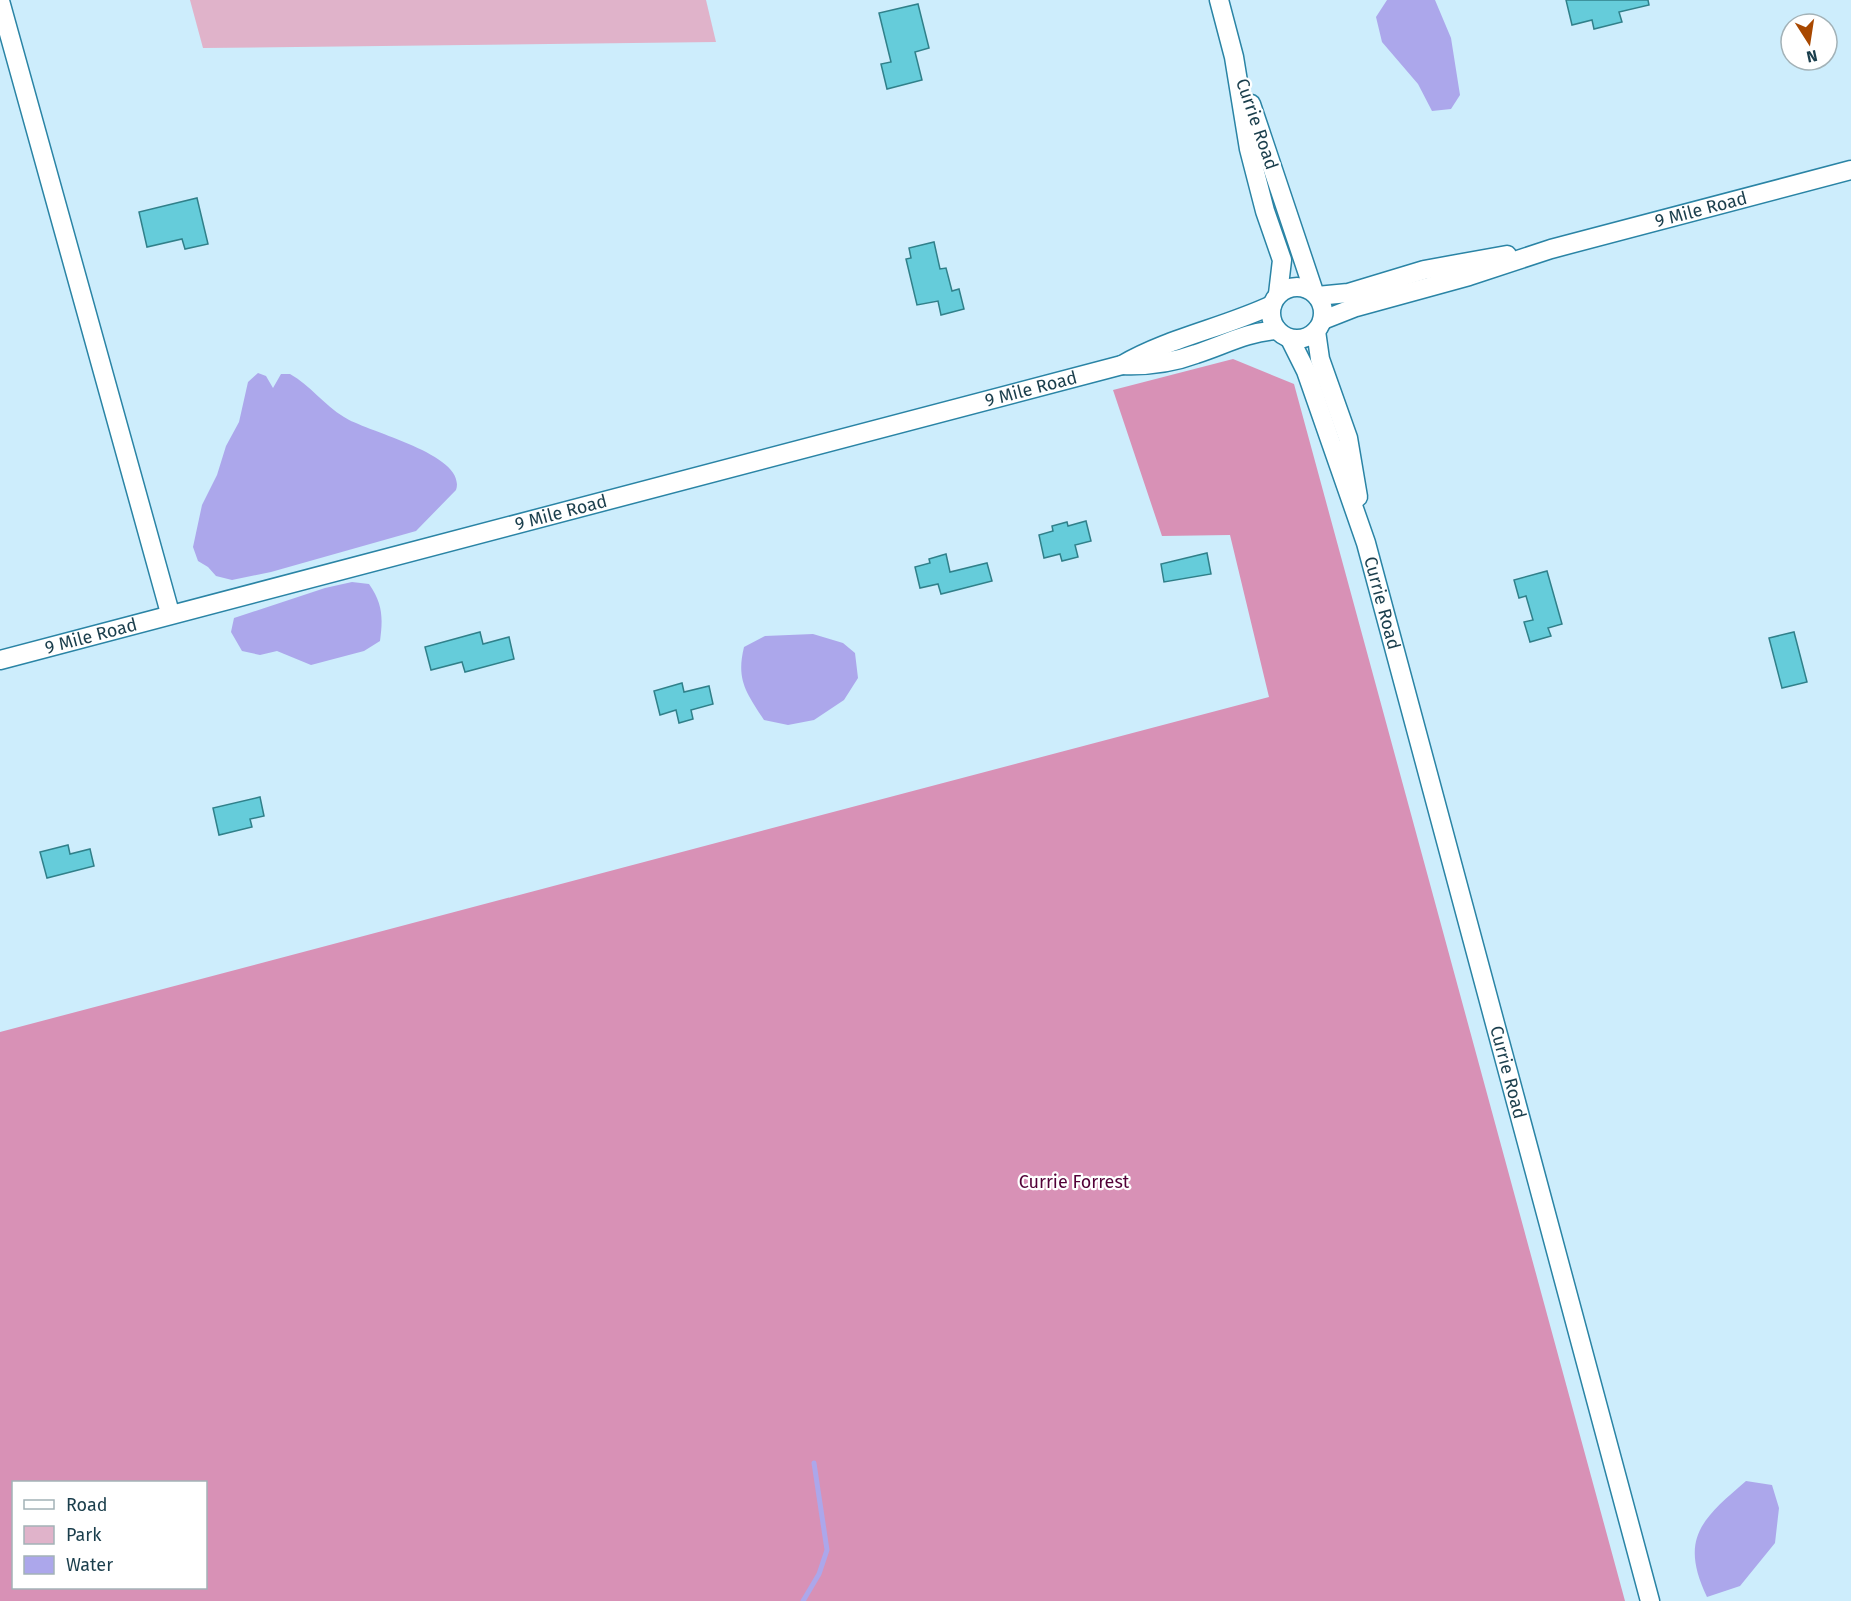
<svg xmlns="http://www.w3.org/2000/svg" width="1851" height="1601" viewBox="0 0 1851 1601" font-family="'Fira Sans',sans-serif">
<style>
.green{fill:#e0b3ca}
.forest{fill:#d891b6;fill-rule:evenodd}
.water{fill:#aca7eb}
.lines{fill:none;stroke-linecap:round;stroke-linejoin:round}
.stream{stroke:#aca7eb;stroke-width:5}
.building{fill:#65ccda;stroke:#30808a;stroke-width:1.5}
.minor-casing{stroke:#2a84a5;stroke-width:21}
.minor{stroke:#fff;stroke-width:18}
.labels{text-anchor:middle;stroke-width:4.5;stroke-linejoin:round;paint-order:stroke}
.street-label{font-size:18px;fill:#1a3e4c;stroke:#fff}
.park-label{font-size:18px;fill:#530037;stroke:#fff}
</style>
<rect width="100%" height="100%" fill="#cdedfc"/>
<path class="green" d="M190,0H706L716,42L203,48Z"/>
<path class="forest" d="M1233,359L1294,384L1625,1601H0V1032L1269,697L1230,535L1162,536L1113,390ZM14,1482H206V1588H14Z"/>
<path class="water" d="M1387,0H1435L1451,38L1460,95L1451,109L1432,111L1418,84L1382,42L1376,17Z
M258,373L266,376L273,388L281,374H290C310,385 324,405 344,417C366,432 468,454 456,490L416,531L271,572L232,580L216,576L208,567L198,561L193,547L202,505L217,475L226,446L239,422L248,382Z
M352,582L369,584C383,604 383,618 380,641L364,651L311,665L277,651L260,655L242,651L231,632L234,618L325,588Z
M813,634L843,643L855,653L858,678L844,700L814,720L788,725L764,720C746,692 736,680 744,647L765,636Z
M1746,1481L1772,1485L1779,1508L1775,1543L1740,1586L1707,1597C1679,1538 1702,1519 1746,1481Z"/>
<g class="lines">
<path class="stream" d="M803,1601L819,1574L827,1550L814,1463"/>
</g>
<path class="building" d="M1566,0H1648L1649,5L1619,12L1622,22L1594,29L1592,20L1572,25Z
M918,4L929,48L915,52L922,80L887,89L881,64L891,62L879,13Z
M197,198L208,244L185,249L182,239L147,247L139,212Z
M934,242L940,269L946,268L952,291L959,289L964,309L941,315L938,301L917,305L906,259L911,258L909,248Z
M1086,521L1091,541L1075,545L1078,557L1062,561L1060,554L1044,558L1039,535L1053,531L1052,526L1067,522L1068,526Z
M1207,553L1211,574L1164,582L1161,564Z
M946,554L950,572L987,563L992,581L941,594L938,584L920,588L915,567L930,563L929,559Z
M1547,571L1562,624L1548,628L1551,636L1530,642L1524,622L1533,620L1526,596L1519,598L1514,580Z
M480,632L483,644L509,637L514,659L465,672L462,662L431,670L425,647Z
M1794,632L1807,682L1782,688L1769,638Z
M682,683L684,692L709,686L713,704L691,710L693,719L679,723L676,710L660,715L654,691Z
M260,797L264,816L250,819L252,827L219,835L213,808Z
M68,845L70,854L90,849L94,866L47,878L40,852Z"/>
<g class="lines">
<defs>
<g id="minor">
<path d="M1219,0L1234,57L1249,149L1265,211L1282,260L1278,294"/>
<path d="M0,1L170,613"/>
<path d="M1251,104L1314,292"/>
<circle cx="1297" cy="313" r="26"/>
<path d="M1317,296L1348,293L1424,270L1507,255"/>
<path id="s1" d="M1323,320L1356,307L1469,276L1551,249L1851,170"/>
<path d="M1316,331L1320,359L1348,438L1358,497"/>
<path id="s2" d="M1290,339L1306,371L1366,543L1650,1601"/>
<path d="M1122,365C1148,366 1172,363 1196,354C1224,345 1247,332 1277,330"/>
<path id="s3" d="M0,660L1122,365C1168,338 1223,328 1272,305"/>
</g>
</defs>
<use href="#minor" class="minor-casing"/>
<use href="#minor" class="minor"/>
</g>
<g class="labels">
<g class="street-label">
<text transform="translate(1257 124) rotate(71)" y="6">Currie Road</text>
<text dy="6" stroke="none"><textPath href="#s1" startOffset="394">9 Mile Road</textPath></text>
<text dy="6" stroke="none"><textPath href="#s3" startOffset="1066">9 Mile Road</textPath></text>
<text dy="6" stroke="none"><textPath href="#s3" startOffset="580">9 Mile Road</textPath></text>
<text dy="6" stroke="none"><textPath href="#s2" startOffset="280">Currie Road</textPath></text>
<text dy="6" stroke="none"><textPath href="#s3" startOffset="94">9 Mile Road</textPath></text>
<text dy="6" stroke="none"><textPath href="#s2" startOffset="766">Currie Road</textPath></text>
</g>
<g class="park-label">
<text x="1074" y="1188">Currie Forrest</text>
</g>
</g>
<rect x="12" y="1481" width="195" height="108" fill="#ffffff" stroke="#a3b2b7" stroke-width="1.5"/>
<rect x="24" y="1500" width="30" height="9" fill="#ffffff" stroke="#a3b2b7" stroke-width="1.5"/>
<text x="66" y="1511" font-size="18" fill="#1a3e4c">Road</text>
<rect x="24" y="1526" width="30" height="18" fill="#e0b3ca" stroke="#a3b2b7" stroke-width="1.5"/>
<text x="66" y="1541" font-size="18" fill="#1a3e4c">Park</text>
<rect x="24" y="1556" width="30" height="18" fill="#aca7eb" stroke="#a3b2b7" stroke-width="1.5"/>
<text x="66" y="1571" font-size="18" fill="#1a3e4c">Water</text>
<g transform="translate(1809 42) rotate(168)"><circle r="28" fill="#ffffff" stroke="#a3b2b7" stroke-width="1.5"/>
<path d="M0-4.5L10 22L0 15L-10 22Z" fill="#a84800"/>
<text y="-9" font-size="16" font-weight="bold" text-anchor="middle" fill="#1a3e4c">N</text>
</g>
</svg>
